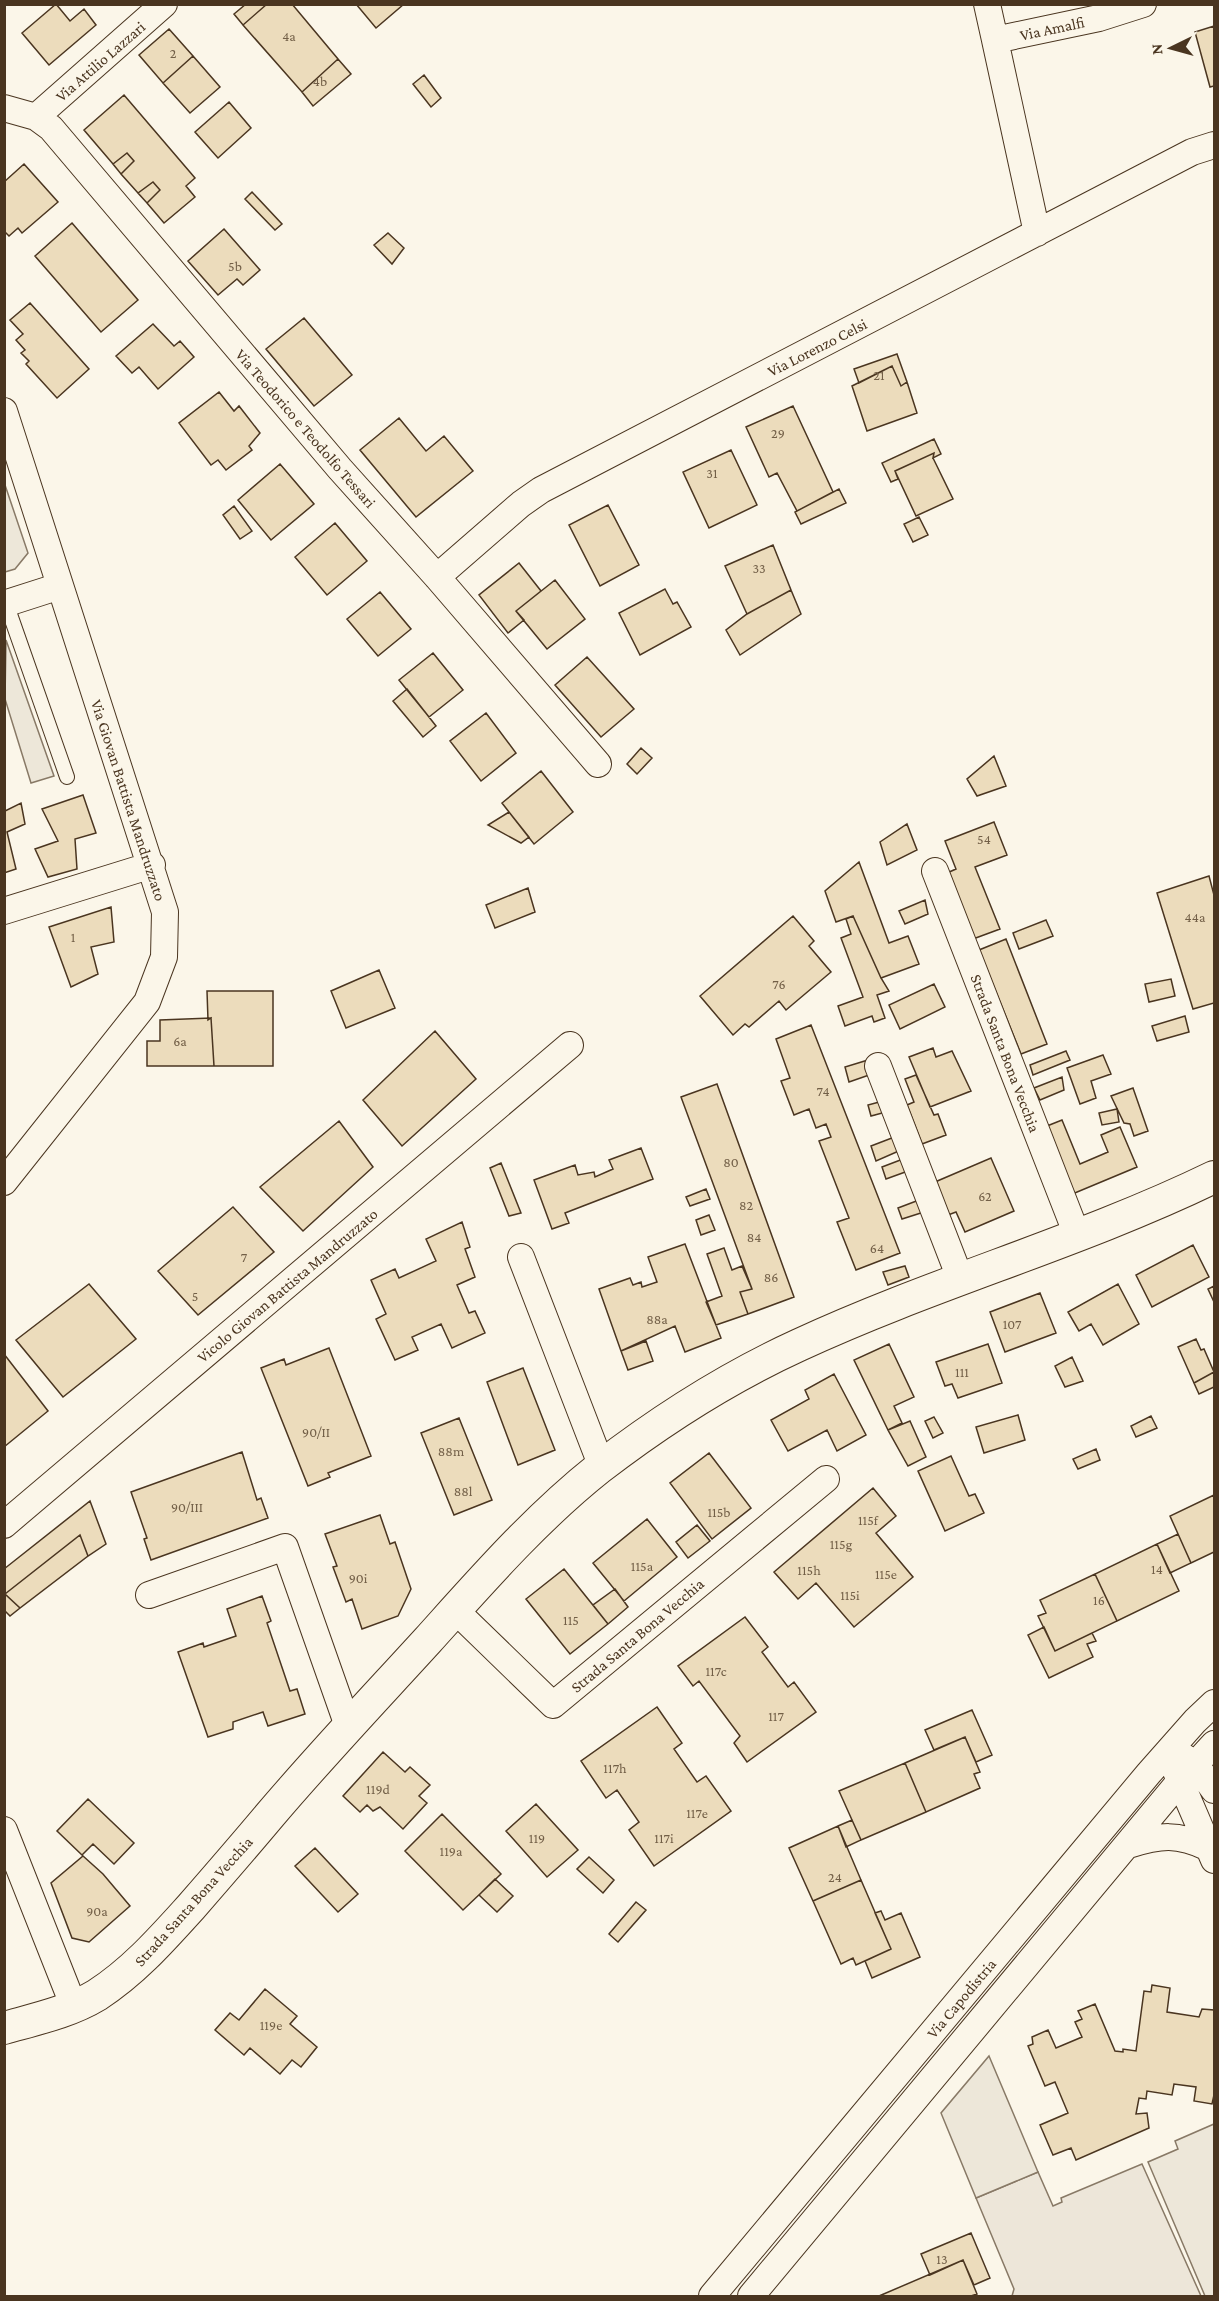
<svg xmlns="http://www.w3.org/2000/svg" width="1219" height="2301" viewBox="0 0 1219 2301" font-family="'Crimson Pro',serif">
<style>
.green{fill:#ede6d9;stroke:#887966;stroke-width:1.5}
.parking{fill:#ede7d9;stroke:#887966;stroke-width:1.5}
.building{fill:#ecdcbc;stroke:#4a3520;stroke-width:1.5}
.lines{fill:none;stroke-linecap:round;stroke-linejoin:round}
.service-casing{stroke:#4a3520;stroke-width:16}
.minor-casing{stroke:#4a3520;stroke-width:28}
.tertiary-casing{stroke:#4a3520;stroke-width:34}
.service{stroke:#fbf6e9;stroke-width:14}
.minor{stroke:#fbf6e9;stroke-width:26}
.tertiary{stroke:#fbf6e9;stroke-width:32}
.labels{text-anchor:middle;stroke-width:4.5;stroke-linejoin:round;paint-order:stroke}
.number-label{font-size:14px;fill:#725f47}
.street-label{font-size:16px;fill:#4a3520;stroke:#fbf6e9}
</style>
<rect width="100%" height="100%" fill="#fbf6e9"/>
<path class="green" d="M1142,2164L1201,2296H1012L1014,2289L976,2198L1038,2172L1053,2206L1062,2202L1061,2198Z"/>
<path class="parking" d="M4,482L28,553L15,569L5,572Z
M6,640L54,776L31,783L5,699Z
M989,2056L1038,2172L976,2198L941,2113Z
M1214,2124V2296H1205L1148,2162L1178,2149L1175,2141Z"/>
<path class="building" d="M56,4L70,21L84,9L96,25L49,65L22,33Z
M246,4H267L243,25L234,14Z
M267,4H292L338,59L302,92L243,25Z
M356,4H404L376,28Z
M1214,26V86L1210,87L1195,32Z
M169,29L193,56L163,83L139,55Z
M193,56L220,87L190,113L163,83Z
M338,59L351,74L313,106L302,92Z
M424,75L441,98L431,107L413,84Z
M124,95L195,178L186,186L195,197L164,223L147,203L160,190L153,182L138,193L121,174L134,161L127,153L113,164L84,130Z
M229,102L251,128L218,158L195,132Z
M127,153L134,161L121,174L113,164Z
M24,164L58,202L22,233L18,228L9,236L4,231V182Z
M153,182L160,190L147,203L138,193Z
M252,192L282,224L275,230L245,199Z
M72,223L138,300L101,332L35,256Z
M224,229L260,270L243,285L237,279L218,295L188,261Z
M388,233L404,248L392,264L374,245Z
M30,303L89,369L57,398L26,364L29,361L21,353L25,350L16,340L23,334L10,320Z
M304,318L352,375L314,406L266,349Z
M153,324L174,346L180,341L194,357L158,389L139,367L132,373L116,356Z
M897,354L907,382L901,386L892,366L859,383L854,369Z
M892,366L901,386L907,382L917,413L867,431L852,386Z
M219,392L234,411L239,406L260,433L249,446L252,450L226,470L218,460L211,465L179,423Z
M793,406L833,492L797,511L777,473L769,477L746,427Z
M399,418L426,451L444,436L473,471L416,517L360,450Z
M934,439L941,454L933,458L934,453L895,471L898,479L891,482L882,463Z
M731,450L757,505L709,528L683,472Z
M934,453L933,458L953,499L916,516L895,471Z
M280,464L314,504L271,540L238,500Z
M839,489L846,503L801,524L795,512Z
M608,505L639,565L600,586L569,525Z
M234,506L252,531L240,539L223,515Z
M919,517L928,535L913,542L904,524Z
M335,523L367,561L327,595L295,557Z
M773,545L791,590L747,614L725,566Z
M519,563L541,591L516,611L524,620L508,633L479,595Z
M555,580L585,619L547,649L516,611Z
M665,589L673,604L677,602L691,627L640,655L619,613Z
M791,590L801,614L740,655L726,630L747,614Z
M380,592L411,629L378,656L347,619Z
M433,653L463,690L429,717L399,680Z
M587,657L634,709L601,737L555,685Z
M407,689L436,726L423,737L393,701Z
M486,713L516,753L481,781L450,741Z
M641,748L652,758L637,774L627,764Z
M994,756L1006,786L977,796L967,779Z
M541,771L573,812L534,844L502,803Z
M83,795L96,833L75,839L77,869L48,877L35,849L58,841L42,809Z
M21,803L25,824L7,832L16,869L4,873L5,811Z
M509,812L529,837L521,843L488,825Z
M994,822L1007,855L975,867L1000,929L973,939L947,873L956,869L945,841Z
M907,824L917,850L887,865L880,842Z
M859,862L889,943L908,936L919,964L881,978L853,916L836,922L825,891Z
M1209,876L1214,895V1003L1193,1009L1157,893Z
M528,888L535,912L495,928L486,905Z
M925,900L928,914L905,924L899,911Z
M111,907L114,942L91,947L98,974L71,987L49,927Z
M793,916L814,941L809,946L831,972L786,1010L779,1001L749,1027L745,1024L733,1035L700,996Z
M853,916L881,978L889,991L877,995L885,1018L874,1022L872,1016L845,1026L838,1006L863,997L841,938L851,934L846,919Z
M1046,920L1053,936L1019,949L1013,933Z
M1006,939L1047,1044L1021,1054L979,950Z
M379,970L395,1008L346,1028L331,991Z
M1171,979L1175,996L1149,1002L1145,984Z
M934,984L945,1007L900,1029L889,1005Z
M207,991H273V1066H214L211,1018L208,1020Z
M1185,1016L1189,1032L1157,1041L1152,1026Z
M211,1018L214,1066H147V1041H160V1020Z
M811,1025L900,1253L856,1270L837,1222L849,1218L819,1141L831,1137L826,1124L816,1128L809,1109L794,1115L781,1081L790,1078L776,1039Z
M435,1031L476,1079L402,1146L363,1100Z
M933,1048L936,1057L952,1051L971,1091L930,1107L909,1057Z
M1066,1051L1070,1060L1033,1075L1030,1065Z
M1103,1055L1111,1074L1091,1081L1096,1098L1080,1104L1067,1068Z
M868,1060L872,1074L849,1082L845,1067Z
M916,1075L934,1115L938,1114L946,1135L922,1144L907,1105L914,1102L905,1079Z
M1062,1077L1064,1090L1040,1100L1034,1088Z
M717,1084L794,1297L748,1314L740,1292L752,1289L681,1097Z
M1133,1088L1148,1131L1134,1136L1130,1124L1124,1123L1111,1096Z
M883,1101L886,1112L871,1116L868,1105Z
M1117,1109L1119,1122L1102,1125L1099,1113Z
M1062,1120L1080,1164L1108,1152L1101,1135L1120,1127L1137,1167L1070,1195L1042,1128Z
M339,1121L373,1167L303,1231L260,1187Z
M897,1136L901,1150L876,1161L871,1146Z
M641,1148L653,1179L565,1213L569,1223L552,1229L534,1180L575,1165L578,1175L594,1172L595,1177L613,1169L609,1160Z
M991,1158L1014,1211L965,1232L956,1212L948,1215L935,1182Z
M903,1159L908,1171L886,1179L882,1167Z
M501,1163L521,1213L509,1216L490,1168Z
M706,1189L710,1199L690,1206L686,1197Z
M919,1200L924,1212L902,1219L898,1208Z
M233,1207L274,1252L198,1315L158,1271Z
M709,1215L715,1230L701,1235L696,1220Z
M462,1222L470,1247L465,1249L475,1277L457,1285L469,1313L475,1311L485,1333L452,1348L441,1324L412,1337L418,1350L395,1360L376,1319L386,1314L371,1280L395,1269L399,1278L436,1261L426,1239Z
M685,1244L721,1338L685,1352L675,1326L621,1351L599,1289L630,1278L633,1285L641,1282L642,1287L657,1282L648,1257Z
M1193,1245L1209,1277L1152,1307L1136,1275Z
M724,1248L732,1270L742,1266L752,1289L740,1292L748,1314L716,1325L706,1302L722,1296L707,1254Z
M905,1266L909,1277L888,1285L883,1272Z
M89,1284L136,1339L63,1397L16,1340Z
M1118,1284L1139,1324L1103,1345L1091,1324L1079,1331L1068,1312Z
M1214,1286V1302L1208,1289Z
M1040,1293L1056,1333L1005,1352L990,1312Z
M1196,1339L1201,1350L1204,1349L1214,1372L1194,1383L1178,1347Z
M646,1341L653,1361L628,1370L621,1351Z
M889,1344L914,1397L894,1406L902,1423L888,1430L854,1360Z
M988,1344L1002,1383L958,1398L952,1384L945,1386L936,1362Z
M329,1348L371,1456L328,1473L330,1477L308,1486L261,1368L284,1359L286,1365Z
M4,1354L48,1411L4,1447Z
M1072,1357L1083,1381L1065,1387L1055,1366Z
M523,1368L555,1450L518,1465L487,1382Z
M1214,1372V1387L1199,1394L1194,1383Z
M834,1374L866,1435L837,1451L827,1430L788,1451L771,1420L809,1399L805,1390Z
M1018,1415L1025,1440L984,1453L976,1427Z
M1151,1416L1157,1428L1136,1437L1131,1426Z
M934,1417L943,1433L933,1438L925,1421Z
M459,1418L492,1500L454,1515L421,1433Z
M910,1421L926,1457L908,1466L888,1430Z
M1096,1449L1100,1460L1078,1469L1073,1459Z
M242,1452L257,1500L261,1498L268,1518L151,1560L144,1539L147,1538L131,1492Z
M709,1453L751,1508L712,1539L670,1483Z
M951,1456L969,1496L975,1494L984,1513L945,1531L918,1471Z
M873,1488L896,1516L876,1533L913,1577L854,1627L816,1583L798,1599L774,1572Z
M1214,1495V1552L1191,1563L1170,1516Z
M90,1501L106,1544L88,1556L80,1535L5,1594L20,1608L10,1616L4,1610V1569Z
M380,1515L390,1544L395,1542L411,1589L398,1616L362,1629L352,1599L346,1602L333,1567L337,1566L325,1534Z
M647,1519L677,1557L624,1601L593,1563Z
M697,1525L710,1541L688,1558L676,1542Z
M1178,1534L1191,1563L1170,1573L1157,1544Z
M80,1535L88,1556L20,1608L5,1594Z
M1157,1544L1179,1591L1117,1621L1095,1574Z
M564,1569L608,1624L570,1654L526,1599Z
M1095,1574L1117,1621L1055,1651L1038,1616L1046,1613L1040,1600Z
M615,1589L628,1607L608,1624L593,1605Z
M262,1596L271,1621L267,1623L290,1691L297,1689L305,1714L268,1726L263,1712L233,1722V1729L208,1737L178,1652L203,1643L204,1647L236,1636L227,1609Z
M745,1617L768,1647L762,1652L788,1687L794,1682L816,1712L747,1762L734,1743L740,1736L699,1681L693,1686L678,1666Z
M1044,1627L1055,1651L1092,1633L1096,1641L1087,1644L1093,1657L1049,1678L1028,1635Z
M657,1707L682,1743L674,1749L697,1782L706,1776L731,1811L654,1866L629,1830L639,1822L617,1790L606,1798L581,1761Z
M972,1710L992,1755L976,1762L965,1737L934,1750L925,1730Z
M965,1737L980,1772L974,1774L980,1788L926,1812L905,1763Z
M383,1752L405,1772L410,1767L430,1785L419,1796L427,1803L403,1829L380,1807L373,1811L367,1805L360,1812L343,1796Z
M905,1763L926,1812L861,1840L839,1791Z
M88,1799L134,1843L114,1864L93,1844L82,1855L57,1831Z
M536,1804L578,1850L547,1877L506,1831Z
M442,1814L501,1874L463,1910L405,1851Z
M852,1820L861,1840L846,1847L838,1826Z
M838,1826L861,1880L813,1901L789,1848Z
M315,1848L358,1894L338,1912L295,1866Z
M83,1856L103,1874L130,1906L89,1942L72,1938L51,1883Z
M589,1857L614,1880L603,1893L577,1869Z
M495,1879L513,1896L497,1912L479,1895Z
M861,1880L891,1949L856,1965L853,1958L841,1964L813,1901Z
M636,1902L646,1910L618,1942L609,1934Z
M881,1911L885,1920L901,1913L920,1957L872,1978L865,1961L891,1949L875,1913Z
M1152,1985L1170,1988L1167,2012L1199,2017L1202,2009L1214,2010V2095L1212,2104L1194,2101L1196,2087L1174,2084L1172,2095L1147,2091L1146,2099L1139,2098L1136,2114L1147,2113L1149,2128L1076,2160L1071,2148L1053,2155L1040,2125L1068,2113L1055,2082L1045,2086L1028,2046L1033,2044L1032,2037L1048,2030L1056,2048L1082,2037L1075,2022L1082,2019L1078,2011L1095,2004L1115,2051L1123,2052V2049L1136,2051L1144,1991L1151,1992Z
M265,1989L297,2016L290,2024L317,2047L301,2067L292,2060L280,2074L250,2048L244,2055L215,2030L230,2013L239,2020Z
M971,2233L990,2278L974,2285L963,2260L930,2275L921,2254Z
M963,2260L977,2294L971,2296H879Z"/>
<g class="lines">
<defs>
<path id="service" d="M5,600L67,777"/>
<path id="minor" d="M987,4L995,40L1099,18L1143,4
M995,40L1037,233
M4,108L36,117L51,128L340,469L437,577L598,764
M36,117L164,4
M4,411L165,912L164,957L147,1002L4,1182
M437,577L521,504L541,490L1192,152L1214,145
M4,604L60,586
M935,871L1077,1235
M4,911L152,865
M878,1066L960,1278
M521,1257L602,1467
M4,1525L570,1045
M149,1595L285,1547L348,1726
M455,1610L553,1705L826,1479
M1181,1755L1195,1764L1214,1790
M1175,1769L1214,1860
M4,1830L74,2007
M1128,1845C1161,1835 1177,1833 1209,1848
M712,2296L1149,1773L1195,1721L1214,1703
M751,2296L1180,1781L1214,1744"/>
<path id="tertiary" d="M4,2028C36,2019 69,2012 97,1995C134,1971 162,1939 191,1907C218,1876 244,1846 270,1815C321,1755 375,1698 428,1640C482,1580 536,1518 599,1468C660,1421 729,1377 799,1345C935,1282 1080,1242 1214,1177"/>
</defs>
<use href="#service" class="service-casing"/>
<use href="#minor" class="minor-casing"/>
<use href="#tertiary" class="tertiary-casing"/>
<use href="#service" class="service"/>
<use href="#minor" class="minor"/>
<use href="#tertiary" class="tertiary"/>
</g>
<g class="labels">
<g class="number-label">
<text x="289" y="41">4a</text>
<text x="173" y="58">2</text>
<text x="320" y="86">4b</text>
<text x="235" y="271">5b</text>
<text x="879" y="380">21</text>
<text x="778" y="438">29</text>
<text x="712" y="478">31</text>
<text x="759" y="573">33</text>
<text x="984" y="844">54</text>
<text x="1195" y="922">44a</text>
<text x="73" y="942">1</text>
<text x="779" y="989">76</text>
<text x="180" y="1046">6a</text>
<text x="823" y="1096">74</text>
<text x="731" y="1167">80</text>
<text x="985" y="1201">62</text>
<text x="746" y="1210">82</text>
<text x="754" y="1242">84</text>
<text x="877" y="1253">64</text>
<text x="244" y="1262">7</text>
<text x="771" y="1282">86</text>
<text x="195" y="1301">5</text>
<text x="657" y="1324">88a</text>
<text x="1012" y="1329">107</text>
<text x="962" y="1377">111</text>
<text x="316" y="1437">90/II</text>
<text x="451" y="1456">88m</text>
<text x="463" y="1496">88l</text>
<text x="187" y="1512">90/III</text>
<text x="719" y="1517">115b</text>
<text x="868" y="1525">115f</text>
<text x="841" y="1549">115g</text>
<text x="642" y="1571">115a</text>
<text x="1157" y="1574">14</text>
<text x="809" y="1575">115h</text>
<text x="886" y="1579">115e</text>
<text x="358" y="1583">90i</text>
<text x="850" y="1600">115i</text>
<text x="1099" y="1605">16</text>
<text x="571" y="1625">115</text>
<text x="716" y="1676">117c</text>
<text x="776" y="1721">117</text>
<text x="615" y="1773">117h</text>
<text x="378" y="1794">119d</text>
<text x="697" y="1818">117e</text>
<text x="537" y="1843">119</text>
<text x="664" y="1843">117i</text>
<text x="451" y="1856">119a</text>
<text x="835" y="1882">24</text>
<text x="97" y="1916">90a</text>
<text x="271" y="2030">119e</text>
<text x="942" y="2264">13</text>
</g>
<g class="street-label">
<text transform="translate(1052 28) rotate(-12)" y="6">Via Amalfi</text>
<text transform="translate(100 61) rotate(-41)" y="6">Via Attilio Lazzari</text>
<text transform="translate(817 347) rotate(-27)" y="6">Via Lorenzo Celsi</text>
<text transform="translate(306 428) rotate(49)" y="6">Via Teodorico e Teodolfo Tessari</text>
<text transform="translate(129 800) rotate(72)" y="6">Via Giovan Battista Mandruzzato</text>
<text transform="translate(1006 1053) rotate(69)" y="6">Strada Santa Bona Vecchia</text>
<text transform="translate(287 1285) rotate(-40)" y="6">Vicolo Giovan Battista Mandruzzato</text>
<text transform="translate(637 1635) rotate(-40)" y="6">Strada Santa Bona Vecchia</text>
<text transform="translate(193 1901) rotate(-48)" y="6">Strada Santa Bona Vecchia</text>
<text transform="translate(961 1998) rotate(-50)" y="6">Via Capodistria</text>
</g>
</g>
<rect width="1219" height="2301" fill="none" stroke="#4a3520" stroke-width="12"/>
<g transform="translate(1171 48) rotate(265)" stroke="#fbf6e9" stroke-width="4.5" paint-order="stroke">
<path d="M0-4.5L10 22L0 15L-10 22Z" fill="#4a3520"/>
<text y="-9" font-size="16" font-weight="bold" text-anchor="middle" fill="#4a3520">N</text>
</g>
</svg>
